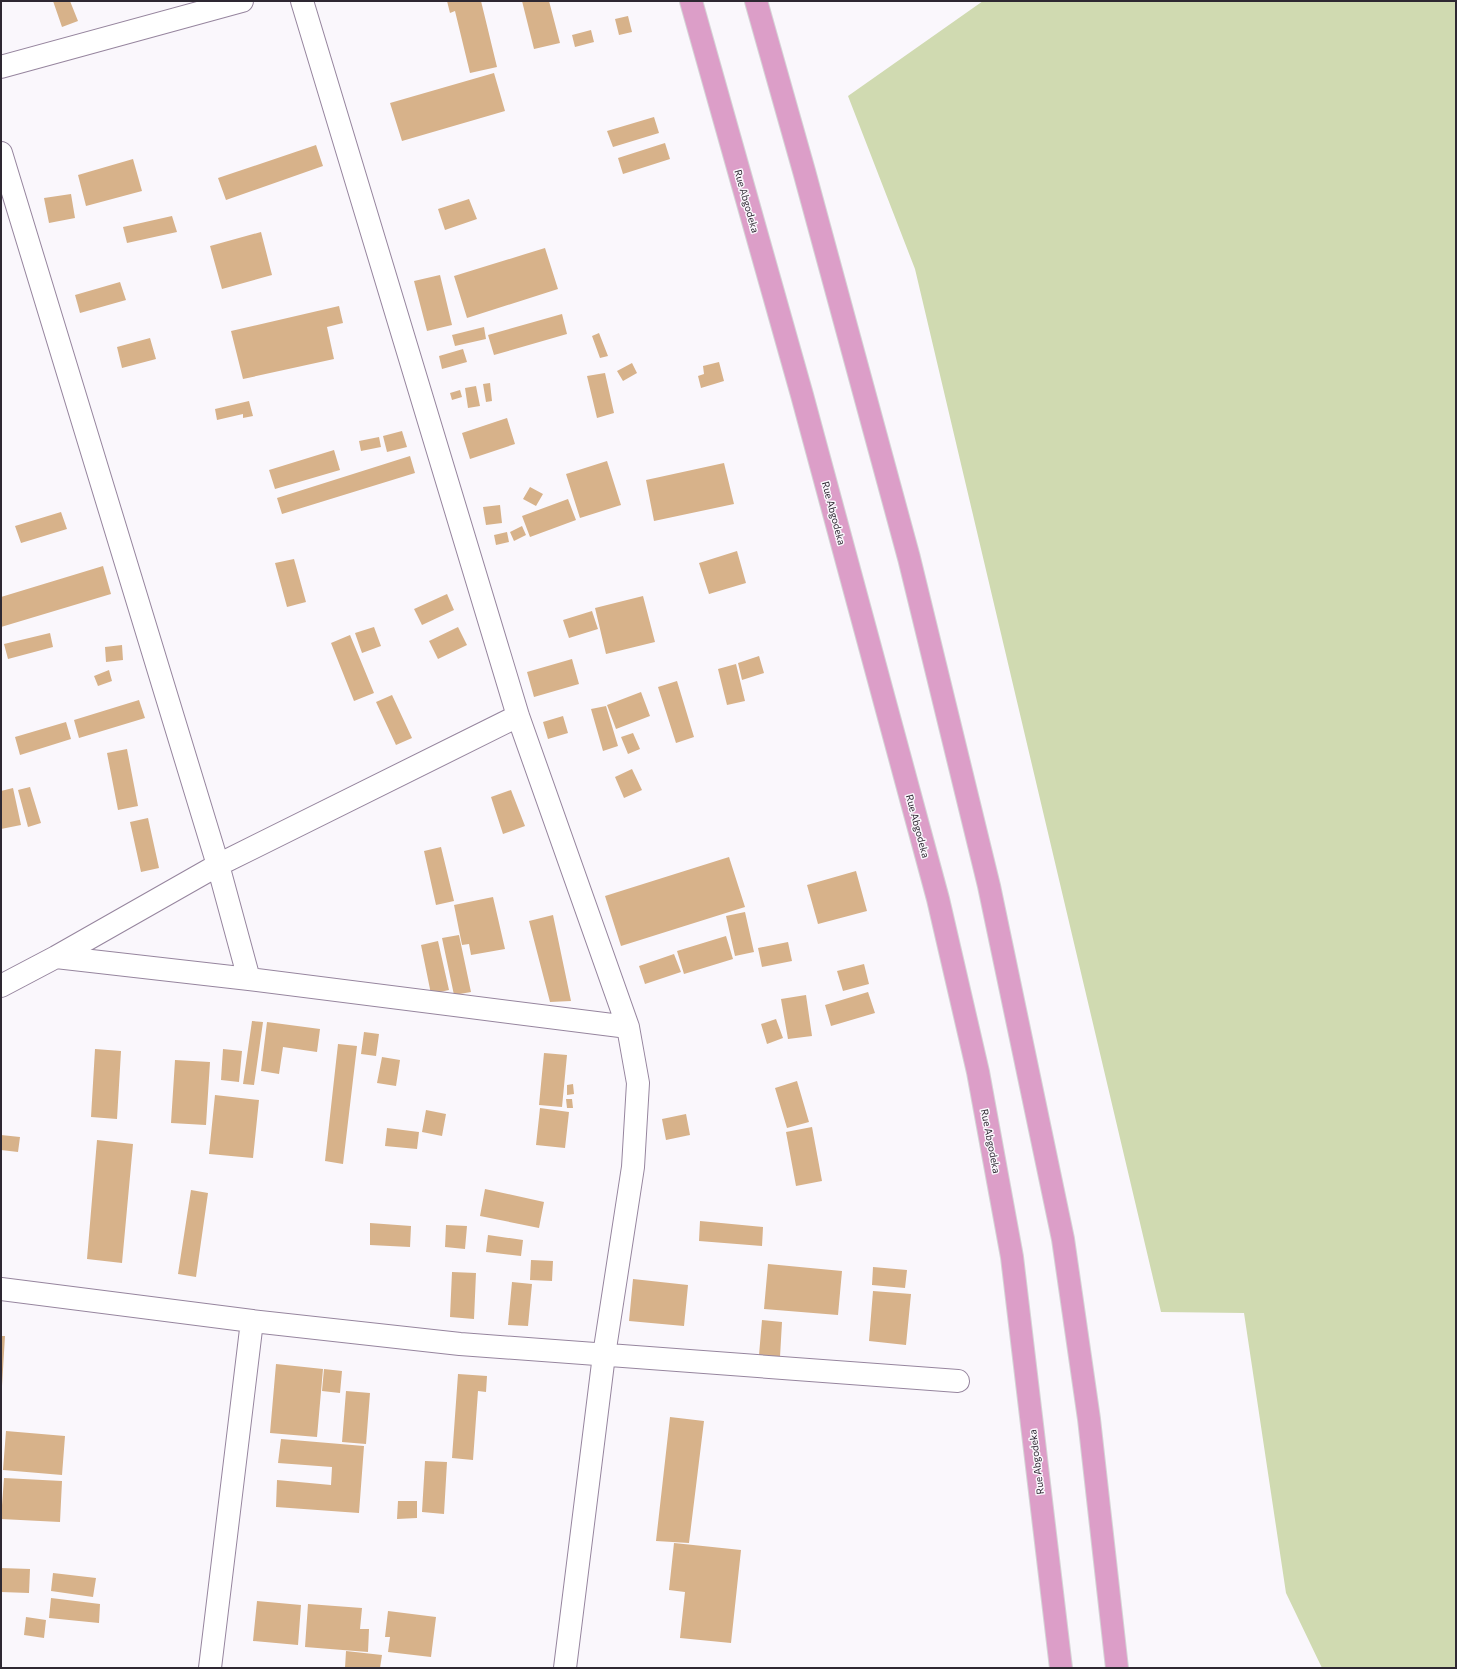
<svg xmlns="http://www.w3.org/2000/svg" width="1457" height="1669" viewBox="0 0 1457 1669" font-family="Commissioner,sans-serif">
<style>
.green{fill:#d0dab1}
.building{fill:#d7b28a}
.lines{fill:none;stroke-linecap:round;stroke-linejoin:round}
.minor-casing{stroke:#96859e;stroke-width:24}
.major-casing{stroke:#d5d4d6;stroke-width:24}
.minor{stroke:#fff;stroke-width:22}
.major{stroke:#dc9ec8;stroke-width:22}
.labels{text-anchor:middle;stroke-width:3;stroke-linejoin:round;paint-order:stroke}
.street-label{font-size:10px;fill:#2e2832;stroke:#faf7fc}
</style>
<rect width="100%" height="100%" fill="#faf7fc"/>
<path class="green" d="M983,1H1456V1668H1322L1286,1593L1244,1313L1161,1312L915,269L848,96Z"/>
<path class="building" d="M53,1H70L78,21L62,27Z
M447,1H481L497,67L470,73L455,11L450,13Z
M522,1H549L560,43L534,49Z
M628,16L632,32L619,35L615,19Z
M591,30L594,42L575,47L572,35Z
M494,73L505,111L402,141L390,103Z
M654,117L659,133L613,147L607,131Z
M665,143L670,159L623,174L618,158Z
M316,145L323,166L226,200L218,178Z
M133,159L142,191L86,206L78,175Z
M71,194L75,218L49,223L44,198Z
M469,199L477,219L445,230L438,209Z
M172,216L177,232L127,243L123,227Z
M261,232L272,275L222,289L210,246Z
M545,248L558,289L467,318L454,276Z
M440,275L452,325L427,331L414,281Z
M120,282L126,300L80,313L75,295Z
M339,306L343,323L327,327L334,359L243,379L231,331Z
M562,314L567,334L494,355L488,335Z
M484,327L486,339L455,346L452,335Z
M599,333L608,356L600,358L592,336Z
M150,338L156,359L122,368L117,347Z
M463,349L467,362L442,369L439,356Z
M719,362L724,381L701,388L698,376L704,374L703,366Z
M632,363L637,373L623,381L617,371Z
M605,373L614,413L597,418L587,376Z
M490,383L492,401L486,402L483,384Z
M476,386L480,406L468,408L465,388Z
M460,390L462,397L452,400L450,393Z
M249,401L253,416L243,418V414L217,420L215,409Z
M507,418L515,444L470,459L462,433Z
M402,431L407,447L387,452L383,436Z
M379,437L381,447L361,451L359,441Z
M334,450L340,470L275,489L269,470Z
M410,456L415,473L282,514L277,498Z
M607,461L621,505L580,518L566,474Z
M724,463L734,504L654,521L646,480Z
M530,487L543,494L536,506L523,499Z
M568,499L576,520L530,537L522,516Z
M500,505L502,523L486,525L483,507Z
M61,512L67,529L21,543L15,526Z
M522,526L526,535L514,541L510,532Z
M507,532L509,542L496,545L494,535Z
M737,551L746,583L709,594L699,563Z
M294,559L306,602L287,607L275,563Z
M103,566L111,594L1,627V597Z
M447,594L454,610L422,625L414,609Z
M643,596L655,642L606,654L595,608Z
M592,611L598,629L569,638L563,620Z
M374,627L381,646L362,653L355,633Z
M458,627L467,645L438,659L429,641Z
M50,633L53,647L8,659L4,644Z
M350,635L374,693L354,701L331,643Z
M122,645L123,660L106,662L105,647Z
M759,656L764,673L742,680L738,663Z
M572,659L579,684L534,697L527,672Z
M736,664L745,701L727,705L718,669Z
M109,670L112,681L98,686L94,676Z
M677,681L694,737L676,743L658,687Z
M641,692L650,716L616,729L607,705Z
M392,695L412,738L396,745L376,702Z
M139,700L145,718L79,738L74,720Z
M606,706L618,746L603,751L591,709Z
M563,716L568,733L548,739L543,722Z
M66,722L71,739L20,755L15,737Z
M633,733L640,749L628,754L621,737Z
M127,749L138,806L118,810L107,753Z
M632,769L642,790L624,798L615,777Z
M30,787L41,823L28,827L18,790Z
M13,788L21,825L1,829V791Z
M511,790L525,826L503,834L491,797Z
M148,818L159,868L141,872L130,822Z
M441,847L454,901L436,905L424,851Z
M729,857L745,907L621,946L605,896Z
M856,871L867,911L818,924L807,885Z
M493,897L505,949L471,955L469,944L462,945L454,905Z
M745,912L754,952L735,956L726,916Z
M553,915L571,1001L550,1002L529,921Z
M459,935L471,992L454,995L442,938Z
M726,936L733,959L684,974L677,951Z
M438,941L449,990L431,994L421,945Z
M788,942L792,961L762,967L758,948Z
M674,954L681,972L645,984L639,966Z
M864,964L869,984L843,991L837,971Z
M868,992L875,1013L831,1026L825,1005Z
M806,995L812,1036L788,1039L781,999Z
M776,1019L783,1038L767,1044L761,1024Z
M252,1021L263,1022L254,1085L243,1084Z
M267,1022L320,1029L317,1052L283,1047L279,1074L261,1071Z
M364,1032L379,1034L376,1056L361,1054Z
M338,1044L357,1046L343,1164L325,1161Z
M95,1049L121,1051L117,1119L91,1117Z
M223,1049L242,1051L239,1082L221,1080Z
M544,1053L567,1055L562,1107L539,1105Z
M382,1057L400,1060L396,1086L377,1083Z
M175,1060L210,1062L206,1125L171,1123Z
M797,1081L809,1122L787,1128L775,1088Z
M573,1084L574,1094L567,1095V1085Z
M215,1095L259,1100L253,1158L209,1154Z
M566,1099H572L573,1108H567Z
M540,1108L569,1112L565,1148L536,1145Z
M426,1110L446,1114L442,1136L422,1132Z
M686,1114L690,1135L666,1140L662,1119Z
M812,1127L822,1181L796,1186L786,1132Z
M387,1128L419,1132L417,1149L385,1146Z
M1,1135L20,1137L18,1152L1,1150Z
M97,1140L133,1144L122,1263L87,1259Z
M485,1189L544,1202L539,1228L480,1216Z
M191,1190L208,1193L196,1277L178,1274Z
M700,1221L763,1227L762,1246L699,1241Z
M370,1223L411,1226L410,1247L370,1245Z
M446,1225L467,1226L465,1249L445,1247Z
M488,1235L523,1240L521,1256L486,1252Z
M531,1260L553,1261L552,1281L530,1280Z
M768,1264L842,1271L838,1315L764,1309Z
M873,1267L907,1270L905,1288L872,1285Z
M452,1272L476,1273L474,1319L450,1317Z
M633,1279L688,1285L684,1326L629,1321Z
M512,1282L532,1284L528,1326L508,1325Z
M873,1291L911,1294L906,1345L869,1341Z
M762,1320L782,1322L780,1357L759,1355Z
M1,1336H5L2,1386H1Z
M276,1364L323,1369L317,1437L270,1433Z
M324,1369L342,1371L340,1393L322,1391Z
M458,1374L487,1376L486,1392L478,1391L473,1460L452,1458Z
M346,1391L370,1393L366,1444L342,1442Z
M670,1417L704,1421L689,1543L656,1541Z
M6,1431L65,1436L62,1475L3,1470Z
M281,1439L364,1446L359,1513L276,1507L277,1480L331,1485L332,1467L278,1463Z
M425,1461L447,1462L444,1514L422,1512Z
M4,1478L62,1481L60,1522L1,1519Z
M398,1501H417V1518L397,1519Z
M674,1543L741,1550L731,1643L680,1638L685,1592L669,1590Z
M1,1568L30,1569L29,1593L1,1592Z
M53,1573L96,1578L93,1597L51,1591Z
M51,1598L100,1604L99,1623L49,1618Z
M257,1601L301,1605L298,1645L253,1641Z
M308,1604L362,1608L360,1629H369L368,1652L305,1647Z
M388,1611L436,1617L431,1657L388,1652L390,1637H385Z
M26,1617L46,1620L44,1638L24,1635Z
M346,1651L382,1655L380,1668H345Z"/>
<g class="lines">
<defs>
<path id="minor" d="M302,1L518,716L628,1027L638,1083L633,1167L604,1355L565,1668
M1,67L242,1
M1,153L218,865L249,979
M56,957L249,979L628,1027
M1,986L56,957L218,865L518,716
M1,1289L252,1321L460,1344L958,1381
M210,1668L252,1321"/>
<path id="major" d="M691,1L802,395L938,899L978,1072L1012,1257L1061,1668
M756,1L804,171L909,558L989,886L1063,1239L1089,1419L1117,1668"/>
</defs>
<use href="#minor" class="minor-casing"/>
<use href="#major" class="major-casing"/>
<use href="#minor" class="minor"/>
<use href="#major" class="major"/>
</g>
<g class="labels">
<g class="street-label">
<text transform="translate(747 201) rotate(74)" y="4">Rue Abgodeka</text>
<text transform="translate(834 513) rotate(75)" y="4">Rue Abgodeka</text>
<text transform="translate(918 826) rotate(75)" y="4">Rue Abgodeka</text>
<text transform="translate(991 1141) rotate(79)" y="4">Rue Abgodeka</text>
<text transform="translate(1036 1462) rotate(-97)" y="4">Rue Abgodeka</text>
</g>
</g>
<rect width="1457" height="1669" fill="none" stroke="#2e2832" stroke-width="4"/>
</svg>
